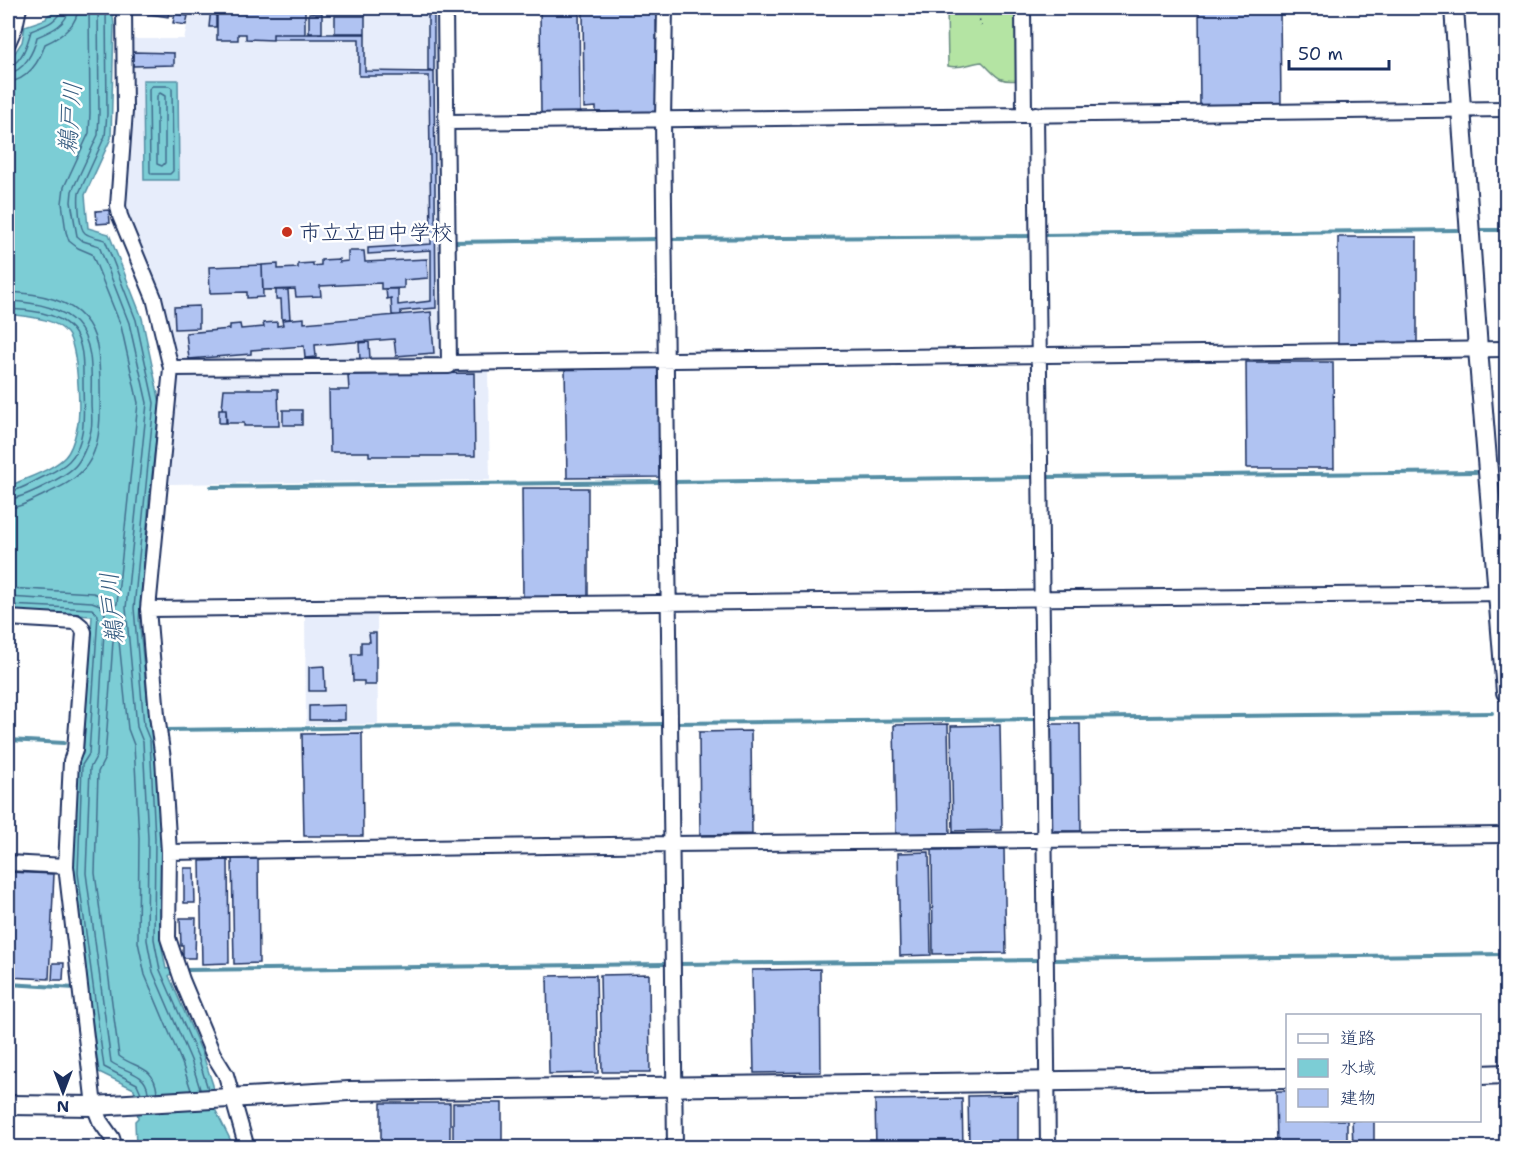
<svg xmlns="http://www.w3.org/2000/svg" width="1514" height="1155" viewBox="0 0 1514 1155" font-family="'Shantell Sans','Klee One',sans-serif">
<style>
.built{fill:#e7edfb}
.green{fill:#b4e4a3;stroke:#688a80;stroke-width:1.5}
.water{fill:#7ccdd5;stroke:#558ea5;stroke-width:1.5}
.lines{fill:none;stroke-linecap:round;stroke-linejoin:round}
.shore{stroke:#426e8e;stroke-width:1.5}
.stream{stroke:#558ea5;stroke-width:4}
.building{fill:#b0c3f2;stroke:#1b2f5e;stroke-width:1.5}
.street-casing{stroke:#1b2f5e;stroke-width:18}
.secondary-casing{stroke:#1b2f5e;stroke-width:22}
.path{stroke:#1b2f5e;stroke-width:2;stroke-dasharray:1.5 4.5;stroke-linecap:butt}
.street{stroke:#fff;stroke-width:14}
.secondary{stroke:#fff;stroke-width:18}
.poi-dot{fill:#c8321e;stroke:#fff;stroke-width:2}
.labels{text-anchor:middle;stroke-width:5;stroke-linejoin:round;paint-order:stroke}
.poi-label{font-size:22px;fill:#1b2f5e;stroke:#fff;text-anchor:start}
.water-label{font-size:24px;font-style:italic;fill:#385e82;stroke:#fff}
</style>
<rect width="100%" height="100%" fill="#fff"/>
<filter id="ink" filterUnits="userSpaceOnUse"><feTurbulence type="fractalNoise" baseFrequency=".0167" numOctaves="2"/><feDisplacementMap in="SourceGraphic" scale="12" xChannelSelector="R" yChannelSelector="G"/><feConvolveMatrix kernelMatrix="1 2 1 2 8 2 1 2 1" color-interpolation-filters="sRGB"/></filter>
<g filter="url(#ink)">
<path class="built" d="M191,8H438L440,370L488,371L490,480L169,484L179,362L162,301L124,205L129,39H184Z
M305,613H377L378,724L306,725Z"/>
<path class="green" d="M947,8H1018V80C998,83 996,75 982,62C970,63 960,69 948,66Z"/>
<path class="water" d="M55,8H112L114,25L111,138L85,195L88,228L109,234L142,318L160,403L151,485L152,489L150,490L139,619L150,725L156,739L161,838L160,938L166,969L172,968L174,971L169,976L203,1055L213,1085L215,1109L234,1147H136L135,1121L138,1118L134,1089L99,1072L72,874L76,761L83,754L92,616L8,611V487C23,479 53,470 65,457C71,451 75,437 77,428C81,412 78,346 67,333C54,317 27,317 8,314V63L22,42L25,26L46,19L47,16L54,12Z
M143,80H178L179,180H144Z"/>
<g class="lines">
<path class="shore" d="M98,8L99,113L98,135L72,191L71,202L77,236L83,241L99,246L129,323L147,403L126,608L137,727L143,742L148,838L147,940L153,972L191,1060L200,1089
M106,8L107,114L105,136L79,193C78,201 79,229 85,233C90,237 99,238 105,240L136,320L154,403L134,608L144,726L150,741L155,838L154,939L160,970L198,1057L208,1089
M8,66C22,64 28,42 31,31C43,26 59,22 61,8
M8,73C24,72 34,51 37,37C51,31 67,25 69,8
M8,82C27,81 40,61 45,44C61,37 77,26 78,8
M152,86H169L172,88L173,171L170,174H152L150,172L149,89Z
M160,93L165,96V163L162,166L157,164V96Z
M8,292C33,293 67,298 84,318C99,335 99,358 100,380C100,409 104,450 81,472C72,482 58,488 46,494C34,499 21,508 8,508
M8,301C30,302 60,306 76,323C95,343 91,378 91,403C91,411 93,422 91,430C89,441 83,456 77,464C68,476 22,499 8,499
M8,309C28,310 58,312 72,329C84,343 83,364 83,382C83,406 88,442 69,461C61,469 51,473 41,478C31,483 19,491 8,492
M8,588L93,593L104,597L113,606L117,604L138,403L121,326L92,254L78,248L69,241L66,232L62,203L64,187L89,133L90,113L89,8
M8,597L92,602L100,605L105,613L97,755L90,768L86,873L111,1062C124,1072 146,1072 148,1092
M8,605L92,609L98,615L89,754L82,765L78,873L104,1067L137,1084L141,1093
M157,1092C154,1065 136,1069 119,1056L95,873L98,772L105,758L113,641L116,638L119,641L128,729L134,745L139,838L138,942L145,975L182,1063L191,1090"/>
<path class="stream" d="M1481,230H1506
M1043,235L1457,230
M668,239L1033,236
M453,242L659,239
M1502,473H1506
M1048,477L1476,472
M672,482L1036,477
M211,487L661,482
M1048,718L1492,713
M674,723L1038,719
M166,730L665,724
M8,740L64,743
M1052,960L1506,954
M678,964L1041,960
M187,970L666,964
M8,984L75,988"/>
</g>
<path class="building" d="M144,8H170L168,17L143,13Z
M211,8H216V27H209Z
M217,8H305V34H273V40L246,39V34H238V40H217Z
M428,8H434V71H428Z
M540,8H579L580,114H541Z
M583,8H656L657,112H596V107L584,108Z
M1199,8H1280L1281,105L1200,106Z
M309,13H322V33H309Z
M175,14L188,16L186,25L173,23Z
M335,16H365V33H335Z
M273,34H365V71L434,72L436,308L401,311V315H392L391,298L387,299L386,289H398V305L431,301V250L368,254V248L431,244L429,76H359V39H273Z
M133,52L174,53V65L133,66Z
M109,210L110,223L97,224L96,211Z
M1338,237H1417V344H1338Z
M348,251H364L365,262L427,259L428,278L404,280V288L381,289V283L320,286L321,296L296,297L295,289L263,290L262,265L278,264V269L298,268V264L313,263V266L321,265V260L339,259V262L348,261Z
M262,265L263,297L247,298V292L210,293L209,267Z
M276,290H288L290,319H282L281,299H276Z
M199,306V328L175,329L174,307Z
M431,312L434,353L396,356L394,339L315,345L316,357L305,358L304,346L251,350V354L189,359L186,333L230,329V325L240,324L241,329L264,327L263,323L277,322V326L283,325L282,320L304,318V323Z
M369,342L370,359L360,360L359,343Z
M1246,362H1333L1334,468H1247Z
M659,367L660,477L567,478L565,368Z
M474,373L475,456H369V452H330L329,390H349L348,375Z
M224,389H278L279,426H244V423H227L226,409H222Z
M219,409H226V423H219Z
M283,410H302V425H283Z
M522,488H588V597L523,598Z
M369,633H376V685H364V681H353L352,654H361V642H370Z
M324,666L325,691H309V667Z
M345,705V720H309V706Z
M948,724L950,833L896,834L894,725Z
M1050,724H1080L1081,831H1051Z
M1000,725L1002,830L953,831L951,726Z
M751,731L752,834L700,835L699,732Z
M362,733L363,836H304L302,734Z
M1004,849L1006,953L933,954L932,850Z
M929,852L931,955L900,956L898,853Z
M232,859H258L259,963L234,964Z
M228,860L229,963L202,964L200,861Z
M184,868H194L195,903H184Z
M8,872L54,874L49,979L8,977Z
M180,918H196L195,958H183V946H181Z
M53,963H64L63,980H52Z
M820,969L821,1072L754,1073L752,970Z
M649,974L650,1072H602L600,975Z
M596,975L598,1073L549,1074L547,976Z
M1276,1091H1288V1120H1347V1148H1277Z
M1018,1095V1148H969L968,1096Z
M962,1099L963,1148H876L875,1100Z
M381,1103H450V1148H381Z
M453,1103H502V1148H453Z
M1352,1120H1374V1148H1353Z"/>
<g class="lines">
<defs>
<path id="street" d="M124,8L125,111L118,206L120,216L154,298L171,368L148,609L157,715L163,759L169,852L168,938L182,980L213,1054L226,1075L247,1148
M665,8L663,119L675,1148
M1023,8L1024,114
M8,43L15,27L19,8
M1036,114L1048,1148
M447,122L1506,109
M449,363L1506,349
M171,368L449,366L445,8
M148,609L1506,593
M8,618L76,622L81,626L84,632L75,750L71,761L66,866L94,1106L100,1121L112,1138L115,1148
M169,852L671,844L1506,835
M8,863L66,866"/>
<path id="secondary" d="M1454,8L1478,349L1506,692
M1480,1075L1506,1074
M8,1105L94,1106L349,1091L1288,1078"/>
</defs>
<use href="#street" class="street-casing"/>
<use href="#secondary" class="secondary-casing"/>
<path class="path" d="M976,8L981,26"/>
<use href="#street" class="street"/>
<use href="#secondary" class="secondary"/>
</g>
</g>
<circle class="poi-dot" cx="287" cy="232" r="6"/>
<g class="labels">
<g class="poi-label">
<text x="299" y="240">市立立田中学校</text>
</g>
<g class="water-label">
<text transform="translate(70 118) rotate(-85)" y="8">鵜戸川</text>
<text transform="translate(112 608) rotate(-95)" y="8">鵜戸川</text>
</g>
</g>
<rect width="1514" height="1155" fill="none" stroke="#fff" stroke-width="30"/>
<rect x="15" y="15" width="1484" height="1125" fill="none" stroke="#1b2f5e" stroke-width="2" filter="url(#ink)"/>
<rect x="1286" y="1014" width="195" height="108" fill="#ffffff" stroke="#a4acbf" stroke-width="1.5"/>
<rect x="1298" y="1034" width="30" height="9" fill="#ffffff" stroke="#a4acbf" stroke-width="1.5"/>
<text x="1340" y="1044" font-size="18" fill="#1b2f5e">道路</text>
<rect x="1298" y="1059" width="30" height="18" fill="#7ccdd5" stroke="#a4acbf" stroke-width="1.5"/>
<text x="1340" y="1074" font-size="18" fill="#1b2f5e">水域</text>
<rect x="1298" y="1089" width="30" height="18" fill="#b0c3f2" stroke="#a4acbf" stroke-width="1.5"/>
<text x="1340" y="1104" font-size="18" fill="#1b2f5e">建物</text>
<g transform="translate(63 1092) rotate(180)" stroke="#ffffff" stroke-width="4.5" paint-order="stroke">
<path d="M0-4.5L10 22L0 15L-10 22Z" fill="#1b2f5e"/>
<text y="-9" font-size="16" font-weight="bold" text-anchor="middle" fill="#1b2f5e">N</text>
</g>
<path d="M1289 60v9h100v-9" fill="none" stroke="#1b2f5e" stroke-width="3"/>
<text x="1298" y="60" font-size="18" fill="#1b2f5e" stroke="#ffffff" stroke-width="4.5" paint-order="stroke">50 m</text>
</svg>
